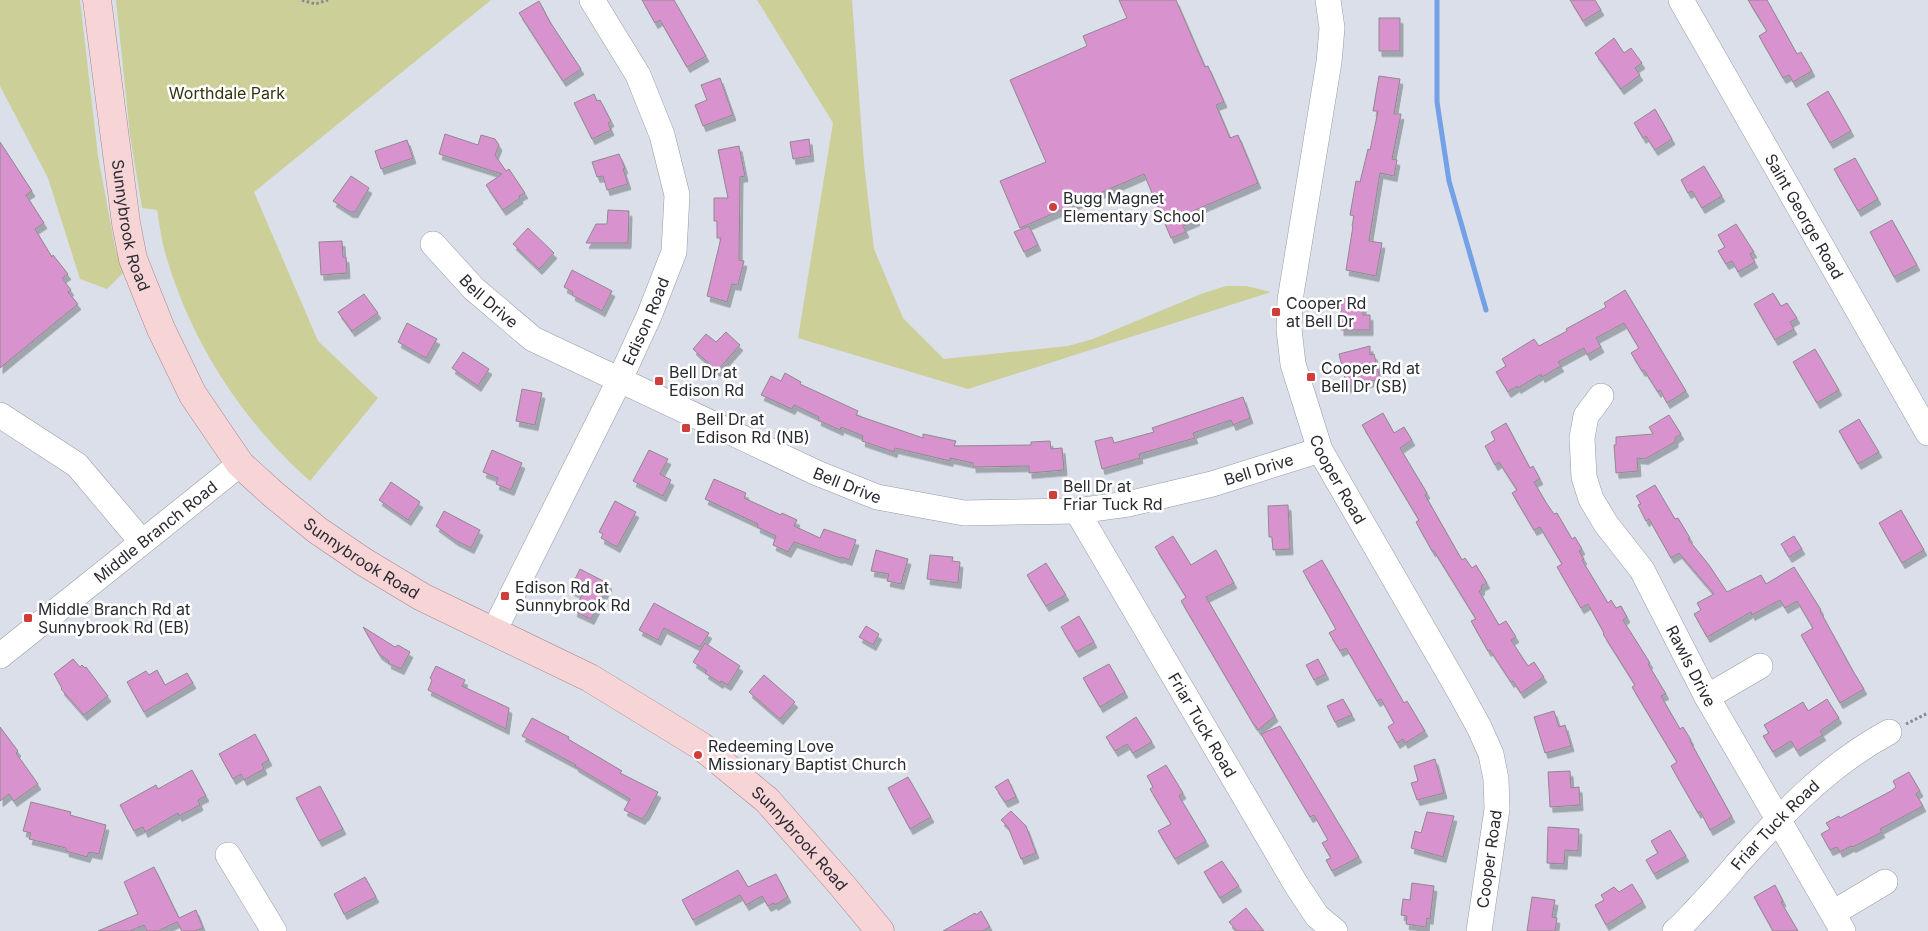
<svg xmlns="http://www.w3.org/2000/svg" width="1928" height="931" viewBox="0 0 1928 931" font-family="Inter,sans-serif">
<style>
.green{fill:#cccf98}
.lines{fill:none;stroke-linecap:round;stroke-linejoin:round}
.stream{stroke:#74a0e6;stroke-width:5}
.building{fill:#d892ce;stroke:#918890;filter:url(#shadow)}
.minor-casing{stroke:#979ca6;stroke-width:26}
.major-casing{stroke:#ab868a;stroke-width:29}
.path{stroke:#868991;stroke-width:3;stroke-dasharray:2.5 2.5;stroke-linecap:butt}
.minor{stroke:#fff;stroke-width:25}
.major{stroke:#f7d4d6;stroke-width:28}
.poi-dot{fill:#ce3f3c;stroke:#fff;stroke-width:2}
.labels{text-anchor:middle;stroke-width:5;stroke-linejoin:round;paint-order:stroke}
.park-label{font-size:16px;fill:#33340d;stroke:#fff}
.poi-label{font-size:16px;fill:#2a2b30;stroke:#fff;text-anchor:start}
.street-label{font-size:16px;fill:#2a2b30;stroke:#fff}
</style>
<defs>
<filter id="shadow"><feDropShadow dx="3" dy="5.5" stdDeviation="0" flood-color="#0004"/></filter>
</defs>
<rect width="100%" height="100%" fill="#dadfea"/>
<path class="green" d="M0,0H80L98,156L115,247L124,272L107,289L80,279L48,178L0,86Z
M116,0H491L254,192L318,341L378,398L310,481C245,424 193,345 168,262C162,245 160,228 157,210L142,208L130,135Z
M757,0H852L864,164L874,249L903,318L944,359L1068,346L1093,339L1201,294L1226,286H1246L1271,292L968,389L798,338L833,123Z"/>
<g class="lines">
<path class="stream" d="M1437,0V102L1449,181L1486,310"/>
</g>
<path class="building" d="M642,0H674L706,56L687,67L660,20L655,23Z
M1119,0H1176L1205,67L1208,66L1224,102L1216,105L1230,138L1238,135L1258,183L1193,211L1197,220L1183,226L1186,232L1171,238L1144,174L1020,228L1000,181L1046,162L1010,80L1087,46L1083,36L1127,18Z
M1570,0H1595L1601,10L1583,21Z
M1748,0H1767L1797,54L1801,52L1812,71L1793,82L1789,75L1783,78L1759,36L1767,31Z
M539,1L550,22L581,69L563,81L519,13Z
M1379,18H1400V51H1379Z
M1614,38L1624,53L1631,48L1642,63L1635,68L1640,75L1621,89L1595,53Z
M1379,76L1400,79L1394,114H1401L1392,159L1397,160L1394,176L1380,173L1369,241L1382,243L1376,276L1346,270L1353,226H1352L1354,216L1350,215L1356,181L1360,182L1368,149L1370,150L1378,111H1373Z
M720,78L733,115L703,126L695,105L707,100L701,85Z
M1828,91L1851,131L1830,143L1807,104Z
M594,94L597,101L600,100L611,121L608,123L611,130L592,139L574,103Z
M1655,109L1672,139L1655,150L1646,136L1643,138L1634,123Z
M445,134L478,145L481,135L495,139L499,145L495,155L506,171L509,169L525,193L519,196L520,198L503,210L486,185L502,174L439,154Z
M809,139L811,156L793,159L790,142Z
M407,140L413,158L381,169L375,151Z
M0,142L32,191L26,195L44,223L35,229L52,257L53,255L68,274L62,278L71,290L68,292L78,304L0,368Z
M739,146L745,176L740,177L739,260L744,261L738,285L732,284L727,302L707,296L721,238H717V221H714V198H728L718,150Z
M619,154L625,168L623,169L628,184L607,190L603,176L597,177L592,162Z
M1855,158L1878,199L1858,211L1834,169Z
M1704,166L1722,196L1702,208L1692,191L1688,193L1681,180Z
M351,176L369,188L355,212H350L333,201Z
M608,210L629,211L628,243H586L596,224H607Z
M1892,220L1917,265L1894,277L1870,232Z
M1736,224L1754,252L1750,254L1755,262L1738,272L1732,261L1726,264L1718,251L1725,247L1718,235Z
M1029,226L1038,245L1024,252L1014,232Z
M528,228L554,253L539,269L513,244Z
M342,241L343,257H346L347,273L321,275L319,242Z
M572,270L612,291L602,311L572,295L573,292L564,287Z
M1625,290L1686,391L1667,403L1660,390L1658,392L1644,370L1642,371L1631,353L1639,348L1624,323L1596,338L1601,347L1587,355L1584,348L1558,362L1561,366L1542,377L1541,374L1518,388L1517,386L1508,392L1496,372L1506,366L1502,359L1534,339L1539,346L1567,331L1566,329L1606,307L1604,303Z
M1773,293L1781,306L1787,303L1797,318L1790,322L1794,329L1775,340L1754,304Z
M364,294L378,313L352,331L338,312Z
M1341,299H1363V315H1370V330H1341Z
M407,323L437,339L426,358L398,342Z
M726,332L740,345L717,371L693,349L706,334L716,342Z
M1370,346V355L1374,354L1380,379L1347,387L1339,354Z
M1815,349L1839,390L1817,403L1793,362Z
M463,352L489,369L478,386L452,368Z
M785,373L801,382L800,384L858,411L856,415L923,438V434L956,441L954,446L1031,445V442L1050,441L1051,449L1062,448L1064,470L1029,473V466L973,467V463L950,458V461L895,448L894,452L862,441L863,436L841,427L840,430L818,420L819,417L794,405L792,409L761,395L771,376L781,381Z
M522,389L542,393L535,425L516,421Z
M1243,397L1250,418L1233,425L1231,420L1193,433L1195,438L1139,454L1140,458L1102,469L1095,441L1112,437L1114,443L1154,432L1152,428Z
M1383,413L1394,433L1404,427L1412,440L1400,448L1427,493L1425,495L1462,560L1465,558L1472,568L1476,565L1487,583L1481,586L1482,589L1479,591L1499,625L1506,621L1516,637L1511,640L1528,666L1534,662L1544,677L1521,693L1513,681L1511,682L1490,650L1488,651L1471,621L1476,619L1434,551H1432L1416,522L1419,520L1362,425Z
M1669,415L1681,434L1675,438V442L1645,459L1637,458L1638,471L1616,473L1614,445H1616V437L1653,434L1649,427Z
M1859,419L1879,452L1858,464L1839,431Z
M1506,423L1530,468L1533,466L1540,479L1534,482L1547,504L1554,514L1557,513L1572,539L1575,537L1582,549L1579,551L1584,559L1582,560L1608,603L1611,600L1616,608L1621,606L1627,617L1623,620L1650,663L1648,664L1666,694L1661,696L1680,729L1683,727L1691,740L1690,741L1732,817L1710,830L1700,811L1698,813L1671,766L1677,762L1632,687L1635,685L1603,634L1604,633L1588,604L1581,608L1557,567L1562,564L1540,527L1534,530L1512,493L1517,490L1499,462L1495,465L1485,446L1495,440L1491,432Z
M492,450L522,463L511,490L496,484L498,478L483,472Z
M649,450L668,459L660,474L671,480L663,496L633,481Z
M714,479L746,493L744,498L781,515L782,513L797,520L794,526L820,538L824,529L856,540L849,560L841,557L840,558L794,542L788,552L773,545L776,536L757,527L758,524L705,499Z
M391,482L420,502L408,520L379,500Z
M1655,485L1675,519L1678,518L1690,538L1688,539L1709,565L1727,592L1761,575L1766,584L1794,567L1821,610L1820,611L1853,671L1864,689L1840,703L1801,635L1813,628L1797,601L1785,608L1780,600L1752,615L1751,612L1707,637L1694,614L1701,610L1697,603L1714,594L1679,553L1671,558L1649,519L1646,521L1638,505L1641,504L1636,496Z
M615,501L636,512L617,547L601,538L603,534L599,532Z
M1288,505L1290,549L1273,550L1272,537H1269L1268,506Z
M1901,510L1924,550L1902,563L1879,523Z
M444,511L480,530L471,548L455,540L436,526Z
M1173,536L1191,565L1216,550L1234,583L1206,597L1275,716L1258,730L1255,725H1254L1181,601L1186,597L1155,547Z
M1794,536L1802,549L1789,557L1781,544Z
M876,550L908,559L901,584L887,581L889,574L871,571Z
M930,555L953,557L952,561L960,562L958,583L927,579Z
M1322,560L1404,703L1407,701L1425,731L1405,743L1403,739L1397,743L1388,727L1394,723L1381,699L1377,701L1346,648L1340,651L1329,633L1336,629L1303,571Z
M1046,563L1066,595L1046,606L1027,575Z
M580,569L609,584L591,619L574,611L582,595L570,589Z
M654,603L709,633L700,647L664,628L658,640L639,630Z
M1079,616L1094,642L1076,652L1061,627Z
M866,626L879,634L873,645L859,637Z
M363,627L395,647L398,645L410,652L401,669L388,663L389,661L379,654Z
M705,643L740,666L728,685L721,681L720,683L705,673L707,671L693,662Z
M73,659L80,667L82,665L85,668L86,667L108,696L84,715L61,689L62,688L54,674Z
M1318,659L1326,674L1314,680L1306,665Z
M1109,664L1125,692L1100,707L1083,678Z
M436,666L465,680L462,686L509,708L506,729L428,690L432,680L430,678Z
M157,670L165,685L187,673L193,683L144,712L127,682L146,671L149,675Z
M764,675L795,702L780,719L749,692Z
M1343,699L1352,715L1335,722L1327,706Z
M1827,699L1839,718L1820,731L1823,735L1797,751L1791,741L1773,752L1763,736L1769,733L1764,725L1803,702L1808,711Z
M1554,711L1559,727L1565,725L1571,746L1545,753L1534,717Z
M1136,717L1152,742L1133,753L1127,744L1115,751L1106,737Z
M532,718L569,737L568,739L622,771L620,773L658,792L646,815H645L642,819L624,810L630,799L575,766L576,765L522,736Z
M1280,726L1359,857L1332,871L1326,860L1331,858L1322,843L1328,840L1314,815L1310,817L1261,734Z
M0,727L18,751L16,753L38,784L14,801L9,794L0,801Z
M255,734L269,760L262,764L264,769L244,780L241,774L233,779L219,754Z
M1435,759L1444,793L1417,800L1411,783L1418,781L1414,766Z
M1166,765L1183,793L1179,796L1206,841L1175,859L1158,831L1171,824L1150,789L1153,787L1147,776Z
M192,770L206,796L198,800L200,805L179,816L178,813L145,832L143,827L134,831L120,805L156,785L158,789Z
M1570,771L1571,788L1579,787L1580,805L1550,807L1548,772Z
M1909,772L1920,791L1916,794L1923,806L1880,829L1882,832L1853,847L1851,846L1840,852L1837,847L1830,850L1821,834L1830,829L1826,823L1839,816L1840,818L1891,791L1896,787L1893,781Z
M908,777L931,817L910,829L888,788Z
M1008,779L1016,797L1005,802L995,787Z
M320,786L343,829L319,841L296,798Z
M31,802L71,812L70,815L106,825L99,854L89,852L87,857L66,851V848L29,839L31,833L23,831Z
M1011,811L1026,826L1036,853L1021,859L1008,827L1001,820Z
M1427,812L1454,816L1443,857L1411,848L1415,831L1421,833Z
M1548,827L1579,829L1578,851L1565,850L1564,864L1547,863Z
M1670,830L1686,856L1654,874L1646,860L1658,853L1651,841Z
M1222,861L1239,886L1220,898L1204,872Z
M154,867L179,918L196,910L203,928L195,931H182L177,922L158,931H147L144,925L130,931H98L138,914L124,882Z
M738,870L748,887L776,874L788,897L775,905L774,903L768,906L762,896L746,905L740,895L693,920L682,900Z
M365,877L376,897L344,914L334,894Z
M1412,883L1434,886L1430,919L1427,918L1426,927L1406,924L1407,916L1401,915L1403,899L1410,900Z
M1632,884L1643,902L1606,925L1595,905L1604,900L1601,895L1614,887L1619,892Z
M1775,885L1783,901L1781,902L1798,931H1773L1754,897Z
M1532,897L1555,900L1552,917L1557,918L1555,931H1527Z
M1246,908L1264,931H1237L1229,922Z
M981,911L990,927L982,931H943L975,913L976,915Z"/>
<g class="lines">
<defs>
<g id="minor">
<path id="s1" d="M1328,0L1332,28L1329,62L1290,300L1289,329L1293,364L1320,450L1458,689L1479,727L1491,754L1496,779L1497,809L1479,931"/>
<path id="s2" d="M1681,0L1928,433"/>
<path id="s3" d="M433,244L474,289L533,339L817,473L877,497L964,513L1077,511L1128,504L1212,484L1320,450"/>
<path id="s4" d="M1601,396L1586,416L1582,438L1584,477L1591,499L1606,524L1642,570L1707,697L1843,931"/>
<path d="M0,415L77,465L142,542"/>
<path id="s5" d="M1077,511L1297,886L1317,916L1335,931"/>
<path id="s6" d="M494,631L620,379L649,316L674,252L677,195L662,135L638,75L592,0"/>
<path id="s7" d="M0,656L240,464"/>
<path d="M1707,697L1760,666"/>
<path d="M228,855L274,931"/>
<path d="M1833,913L1885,882"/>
<path id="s8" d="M1675,931C1684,924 1691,915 1699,907C1712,893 1725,879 1737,864C1783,813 1828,765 1889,732"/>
</g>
<g id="major">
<path id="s9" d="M97,0L126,223L133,259L161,329L193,395L240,464L273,494L317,530L364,562L422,597L590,678L701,746L767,800L841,884L880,931"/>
</g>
</defs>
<use href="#minor" class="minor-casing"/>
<use href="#major" class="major-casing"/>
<path class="path" d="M302,0L315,4L328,0
M1906,724L1928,713"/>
<use href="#minor" class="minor"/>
<use href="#major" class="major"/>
</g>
<g class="poi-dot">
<circle cx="1053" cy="207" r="5"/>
<rect x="1271" y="307" width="10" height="10" rx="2.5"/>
<rect x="1306" y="372" width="10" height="10" rx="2.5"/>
<rect x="654" y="376" width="10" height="10" rx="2.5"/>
<rect x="681" y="423" width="10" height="10" rx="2.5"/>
<rect x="1048" y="490" width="10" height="10" rx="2.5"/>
<rect x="500" y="591" width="10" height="10" rx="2.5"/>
<rect x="23" y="613" width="10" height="10" rx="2.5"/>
<circle cx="698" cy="755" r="5"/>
</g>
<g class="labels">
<g class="park-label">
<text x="227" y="99">Worthdale Park</text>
</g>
<g class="poi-label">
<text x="1063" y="204">Bugg Magnet<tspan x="1063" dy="18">Elementary School</tspan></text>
<text x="1286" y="309">Cooper Rd<tspan x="1286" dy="18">at Bell Dr</tspan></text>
<text x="1321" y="374">Cooper Rd at<tspan x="1321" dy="18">Bell Dr (SB)</tspan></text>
<text x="669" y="378">Bell Dr at<tspan x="669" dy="18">Edison Rd</tspan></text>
<text x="696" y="425">Bell Dr at<tspan x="696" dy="18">Edison Rd (NB)</tspan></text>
<text x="1063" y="492">Bell Dr at<tspan x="1063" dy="18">Friar Tuck Rd</tspan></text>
<text x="515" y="593">Edison Rd at<tspan x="515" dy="18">Sunnybrook Rd</tspan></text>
<text x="38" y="615">Middle Branch Rd at<tspan x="38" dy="18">Sunnybrook Rd (EB)</tspan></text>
<text x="708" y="752">Redeeming Love<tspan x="708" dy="18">Missionary Baptist Church</tspan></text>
</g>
<g class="street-label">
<text dy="6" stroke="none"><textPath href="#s2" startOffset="249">Saint George Road</textPath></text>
<text dy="6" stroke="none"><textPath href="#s9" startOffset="228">Sunnybrook Road</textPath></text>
<text dy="6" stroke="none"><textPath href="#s3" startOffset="80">Bell Drive</textPath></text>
<text dy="6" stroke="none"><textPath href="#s6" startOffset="345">Edison Road</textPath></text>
<text dy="6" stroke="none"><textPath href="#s3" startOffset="905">Bell Drive</textPath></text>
<text dy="6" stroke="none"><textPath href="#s1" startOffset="492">Cooper Road</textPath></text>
<text dy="6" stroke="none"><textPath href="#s3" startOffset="485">Bell Drive</textPath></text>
<text dy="6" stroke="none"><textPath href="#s7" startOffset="199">Middle Branch Road</textPath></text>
<text dy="6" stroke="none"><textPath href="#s9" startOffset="648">Sunnybrook Road</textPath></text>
<text dy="6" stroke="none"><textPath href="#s4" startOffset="305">Rawls Drive</textPath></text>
<text dy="6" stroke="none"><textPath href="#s5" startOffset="248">Friar Tuck Road</textPath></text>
<text dy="6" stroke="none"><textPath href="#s8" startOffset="146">Friar Tuck Road</textPath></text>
<text dy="6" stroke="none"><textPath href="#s9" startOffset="1172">Sunnybrook Road</textPath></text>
<text transform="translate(1489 859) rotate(-82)" y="6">Cooper Road</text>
</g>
</g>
</svg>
